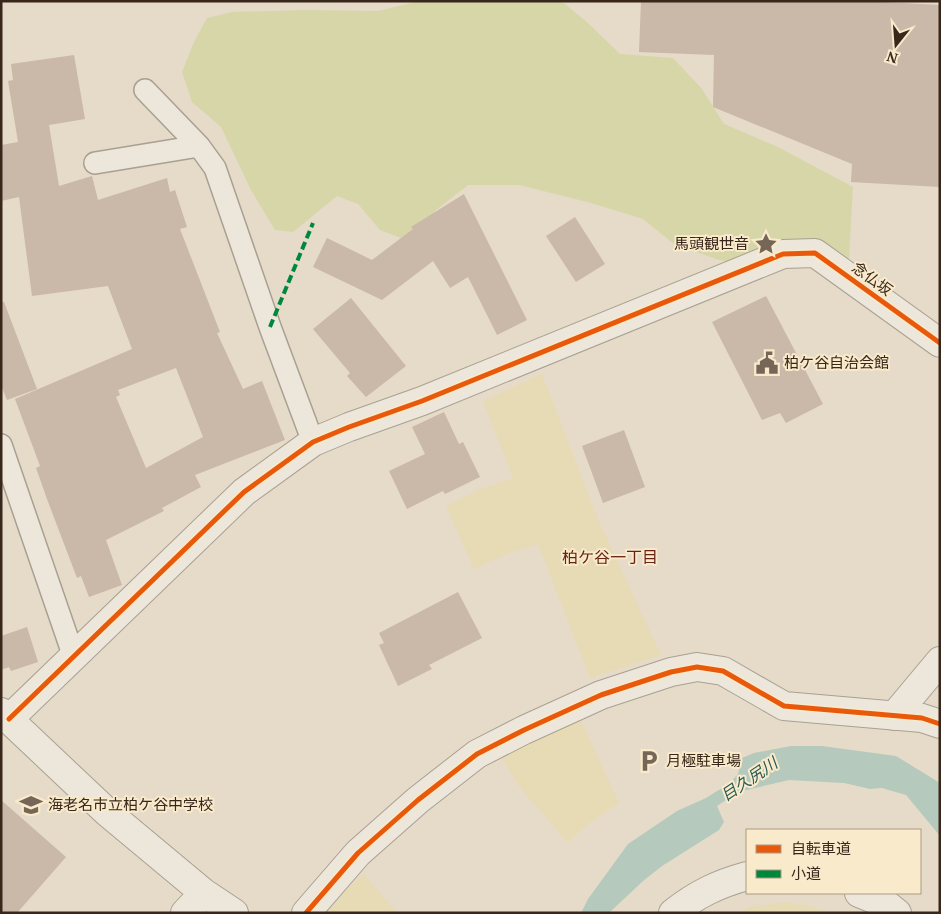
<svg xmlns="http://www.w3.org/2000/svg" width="941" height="914" viewBox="0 0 941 914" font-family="'PT Serif','Noto Sans JP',serif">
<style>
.farmland{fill:#e7dbb6}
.green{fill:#d7d6a8}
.water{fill:#b5cabc}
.building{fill:#cab8a8;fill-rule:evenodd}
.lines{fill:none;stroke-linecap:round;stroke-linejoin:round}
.service-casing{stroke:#aaa092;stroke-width:24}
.minor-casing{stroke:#aaa092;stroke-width:30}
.tertiary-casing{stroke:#aaa092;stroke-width:30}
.service{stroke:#ece6db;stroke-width:21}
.minor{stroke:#ece6db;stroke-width:28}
.tertiary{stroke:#ece6db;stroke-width:28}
.quiet{stroke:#00873e;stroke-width:4;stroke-dasharray:8 4;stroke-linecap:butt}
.cycleway-casing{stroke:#f9eacb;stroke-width:8}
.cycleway{stroke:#e8590c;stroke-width:5}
.labels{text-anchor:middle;stroke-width:4;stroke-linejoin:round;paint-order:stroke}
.poi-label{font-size:15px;fill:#38271a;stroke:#f9eacb;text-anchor:start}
.street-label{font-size:15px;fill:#38271a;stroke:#f9eacb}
.neighbourhood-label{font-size:16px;fill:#692315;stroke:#f9eacb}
.water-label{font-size:16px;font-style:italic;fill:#275a55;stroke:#f9eacb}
</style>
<rect width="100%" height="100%" fill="#e5dbc8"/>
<path class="farmland" d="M542,374L598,519L661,655L590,678L538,544L509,553L474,569L446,506L478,490L513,478L483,401Z
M579,716L619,803L589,823L568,843L518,785L502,758Z
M363,873L397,913H324Z
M785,902L808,905L829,913H739L749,907Z"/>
<path class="green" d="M419,1H558L564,3L589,24L620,54L673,58L702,89L724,124L778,147L853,187L849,258L795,256L747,265L719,260L674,244L643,219L591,203L519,185H468L436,210L414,243L380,230L358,204L337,196L293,232L275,230L251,190L221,127L192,102L182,72L194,42L207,18L232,12L303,10L378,11Z"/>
<path class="water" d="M791,746H822L896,756L940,783V836L906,795L882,788L870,789L844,783L789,780L738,792L717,806L724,822L719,830L662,866L643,881L609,913H581L588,899L628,844L677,811L706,798L730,783L738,774L742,758L754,753Z"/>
<path class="building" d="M641,1H864L940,5V187L851,182L852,164L713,107L714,55L639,52Z
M74,55L85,119L49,125L59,186L92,176L98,200L167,178L170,192L175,190L187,227L180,229L220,332L217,333L243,389L262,381L285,440L195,475L201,487L162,508L164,511L106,540L122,585L89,597L81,576L77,578L47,499L36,468L40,466L15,399L132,349L108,286L32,296L19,197L1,201V145L18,142L8,81L13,80L11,64ZM176,368L203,437L146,468L116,397L120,395L118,390Z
M464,194L527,320L497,335L468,277L450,288L433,261L382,300L313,267L327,238L372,260L413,229L411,227Z
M575,217L605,264L576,282L546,236Z
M766,296L823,404L786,423L780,413L762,420L712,322Z
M351,298L406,366L366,397L347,376L350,373L313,329Z
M1,302H4L37,389L7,400L1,385Z
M444,412L459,444L463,442L480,477L445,494L443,491L407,509L389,471L425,454L412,427Z
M624,430L645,487L603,503L582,446Z
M458,592L482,638L429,665L432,669L398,686L379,645L384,643L379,633Z
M27,627L38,662L11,671L9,667L1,670V636Z
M1,800L66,857L17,913H1Z"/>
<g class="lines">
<defs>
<path id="service" d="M145,90L199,146L215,168L270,327L313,442
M95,163L199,146
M1,445L74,657"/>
<path id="minor" d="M1,712L108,813L204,893L234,913
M894,716L940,661
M9,719L244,492L313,442L349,427L422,401L783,254L815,253L940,343
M185,913L204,893
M306,913L358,853L418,800L477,754L524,730L601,695L671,672L697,667L723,671L784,706L922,718L940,724"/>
<path id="tertiary" d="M859,893L886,904L897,913
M673,913C697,894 718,884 747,876"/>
</defs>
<use href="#service" class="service-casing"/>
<use href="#minor" class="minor-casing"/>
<use href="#tertiary" class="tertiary-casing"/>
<use href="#service" class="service"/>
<use href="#minor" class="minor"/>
<use href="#tertiary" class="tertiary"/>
<path class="quiet" d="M270,327L313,223"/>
<defs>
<path id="cycleway" d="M9,719L244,492L313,442L349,427L422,401L783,254L815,253L940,343
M306,913L358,853L418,800L477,754L524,730L601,695L671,672L697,667L723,671L784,706L922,718L940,724"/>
</defs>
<use href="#cycleway" class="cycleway-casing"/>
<use href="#cycleway" class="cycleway"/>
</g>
<defs>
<symbol id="sight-bare" viewBox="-9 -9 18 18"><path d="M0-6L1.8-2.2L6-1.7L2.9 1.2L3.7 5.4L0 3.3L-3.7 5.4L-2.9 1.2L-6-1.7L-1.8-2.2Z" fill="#756657" stroke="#f9eacb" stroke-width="2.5" paint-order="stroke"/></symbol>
<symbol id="civic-bare" viewBox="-9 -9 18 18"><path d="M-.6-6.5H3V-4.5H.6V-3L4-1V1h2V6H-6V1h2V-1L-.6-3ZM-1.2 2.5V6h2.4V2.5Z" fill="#756657" stroke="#f9eacb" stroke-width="2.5" paint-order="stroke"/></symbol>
<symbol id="parking-bare" viewBox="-9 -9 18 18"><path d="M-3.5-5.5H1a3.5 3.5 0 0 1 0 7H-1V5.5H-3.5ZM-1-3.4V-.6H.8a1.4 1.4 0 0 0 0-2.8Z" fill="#756657" stroke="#f9eacb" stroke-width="2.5" paint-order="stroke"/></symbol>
<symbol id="school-bare" viewBox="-9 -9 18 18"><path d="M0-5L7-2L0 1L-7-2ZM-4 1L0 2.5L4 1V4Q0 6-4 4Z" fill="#756657" stroke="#f9eacb" stroke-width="2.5" paint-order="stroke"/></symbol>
</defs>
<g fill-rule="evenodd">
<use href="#sight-bare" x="750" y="228" width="32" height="32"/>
<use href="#civic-bare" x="751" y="347" width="32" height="32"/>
<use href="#parking-bare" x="633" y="745" width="32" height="32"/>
<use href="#school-bare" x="15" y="789" width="32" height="32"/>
</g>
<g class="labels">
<g class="poi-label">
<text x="749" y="249" text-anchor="end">馬頭観世音</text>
<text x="784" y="368">柏ケ谷自治会館</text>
<text x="666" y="766">月極駐車場</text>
<text x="48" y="810">海老名市立柏ケ谷中学校</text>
</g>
<g class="street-label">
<text transform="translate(872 279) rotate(36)" y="5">念仏坂</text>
</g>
<g class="neighbourhood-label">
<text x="610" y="563">柏ケ谷一丁目</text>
</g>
<g class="water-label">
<text transform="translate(749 779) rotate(-34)" y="6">目久尻川</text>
</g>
</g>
<rect width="941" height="914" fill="none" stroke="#38271a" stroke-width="5"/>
<rect x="746" y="829" width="175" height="65" fill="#f9eacb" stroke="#ac9c84"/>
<rect x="756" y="845" width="25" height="8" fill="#e8590c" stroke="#ac9c84"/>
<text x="791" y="854" font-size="15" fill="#38271a">自転車道</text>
<rect x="756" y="870" width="25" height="8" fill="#00873e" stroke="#ac9c84"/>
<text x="791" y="879" font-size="15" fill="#38271a">小道</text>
<g transform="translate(896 45) rotate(197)" stroke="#f9eacb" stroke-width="4" paint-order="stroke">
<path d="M0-4L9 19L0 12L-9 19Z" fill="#38271a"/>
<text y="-8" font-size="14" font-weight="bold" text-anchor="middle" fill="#38271a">N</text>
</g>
</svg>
